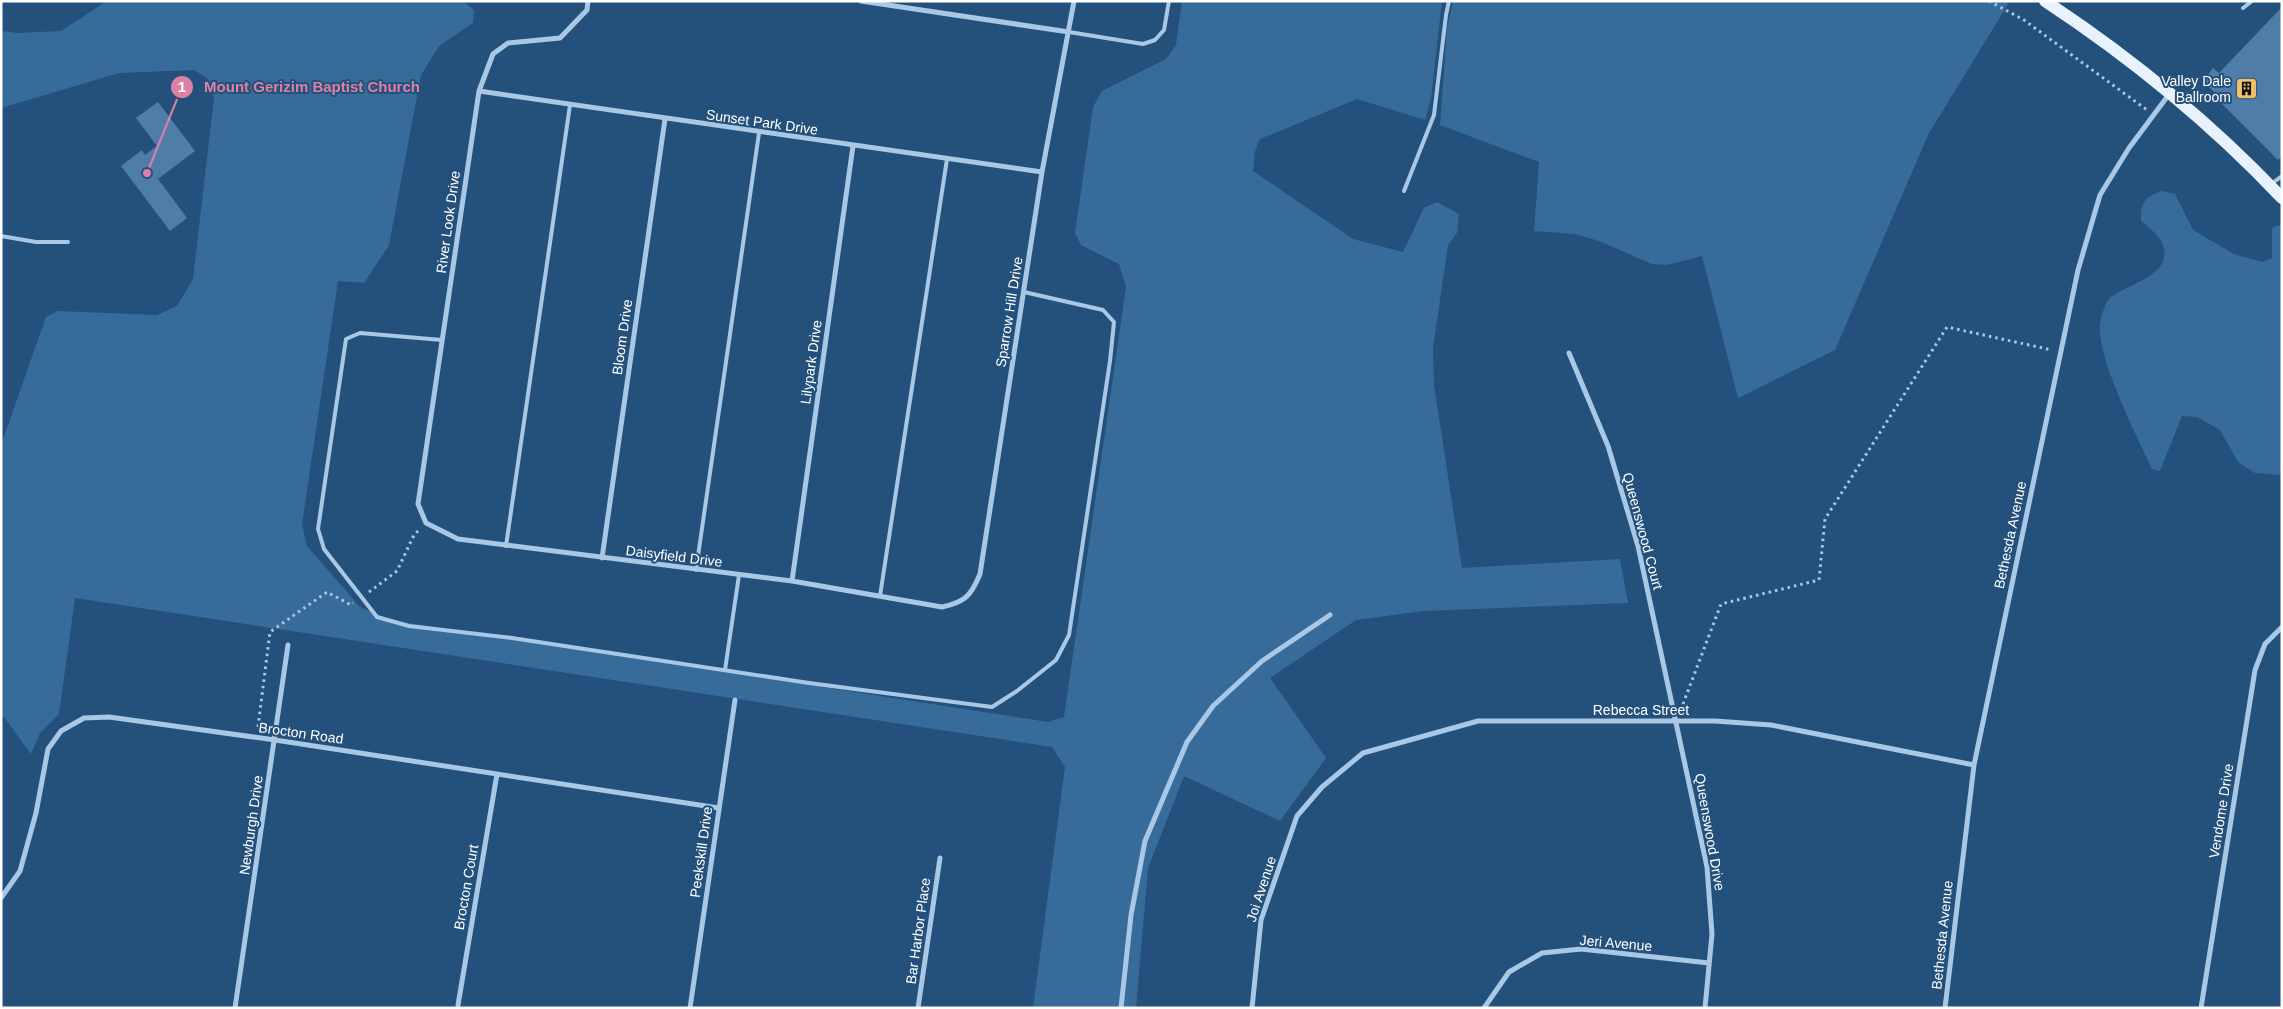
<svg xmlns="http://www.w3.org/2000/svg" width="2283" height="1009" viewBox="0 0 2283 1009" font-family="Arial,sans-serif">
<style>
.green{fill:#376b9a}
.building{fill:#507da7}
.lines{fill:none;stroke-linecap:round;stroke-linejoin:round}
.path{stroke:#a8c8e5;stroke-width:3;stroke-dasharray:2.5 4;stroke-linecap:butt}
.lane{stroke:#a8c8e5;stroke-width:4}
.street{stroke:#a8c8e5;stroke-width:5}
.primary{stroke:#e8f2fd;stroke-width:12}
.labels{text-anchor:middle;stroke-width:4;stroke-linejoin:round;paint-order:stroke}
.poi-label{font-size:14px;fill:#fff;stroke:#24517c;text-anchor:end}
.street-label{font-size:14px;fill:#fff;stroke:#24517c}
.leader{fill:none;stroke:#dd80a5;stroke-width:2}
.callout-dot{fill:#dd80a5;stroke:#24517c;stroke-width:2}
.mark-label{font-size:15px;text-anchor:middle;font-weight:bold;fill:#fff}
.callout-label{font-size:15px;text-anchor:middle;font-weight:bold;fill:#dd80a5;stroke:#24517c;stroke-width:4;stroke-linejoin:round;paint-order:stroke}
</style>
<rect width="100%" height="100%" fill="#24517c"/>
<path class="green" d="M107,1H463L474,10L473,23L439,46L421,75L389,245L364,283L338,281L302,524L307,546L360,607L389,620L1048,722L1064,717L1126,287L1119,264L1081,245L1075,233L1093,107L1102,91L1166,59L1176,45L1182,1H1442L1431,99L1425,120L1357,99L1260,139L1255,151L1253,171L1353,239L1403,252L1424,208L1437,202L1459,214L1457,233L1448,245L1433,348L1434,385L1462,568L1620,559L1628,603L1423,611L1356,620L1270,678L1326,758L1280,821L1184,776L1148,868L1136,1008H1033L1065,767L1052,747L75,598L59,714L40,733L31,754L1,713V445L46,317L58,311L157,315L177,306L193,279L214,98L208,79L194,70L119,73L1,108V31L18,33L61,31Z
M1453,1H2010L1929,133L1835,350L1738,398L1702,256L1667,265L1652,264L1599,241L1575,234L1534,231L1539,162L1440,125L1447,28Z
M2162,191L2175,194L2193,230L2234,254L2262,262L2272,258V228L2278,225L2282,227V475L2255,473L2238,462L2220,430L2197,417L2182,416L2160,471L2152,469C2138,437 2092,350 2101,319C2102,313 2106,302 2110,298C2127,284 2176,275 2162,243C2159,235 2148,227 2141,221C2141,202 2144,197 2162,191Z"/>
<path class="building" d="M2282,7V156L2278,160L2218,100L2220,98L2203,81L2213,68L2219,73Z
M158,102L195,151L158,179L187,218L170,231L121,166L142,150L145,155L157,146L136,118Z"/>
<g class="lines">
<path class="path" d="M1989,1L2024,20L2147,110
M369,592L397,571L414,535L420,529
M1683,704L1721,604L1819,580L1825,519L1947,327L2052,350
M258,727L270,632L327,592L351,605L353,603"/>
<path class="lane" d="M2243,8L2252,1
M1069,32L1143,44L1155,40L1164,30L1169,1
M2271,184L2282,176
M1404,191L1434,115L1446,15L1449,1
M1,236L36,242H68
M442,340L360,333L346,339L318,529L324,549L377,617L409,626L512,638L809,683L992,707L1017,691L1056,660L1069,635L1110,361L1114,322L1103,310L1024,292
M506,546L570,105
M696,570L759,133
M880,596L947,159
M725,670L739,575"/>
<path class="street" d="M588,1L587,10L560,38L508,43L493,54L479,91L418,504L426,523L458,539L792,581L942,607C965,602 971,596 980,574L1042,172L1074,1
M861,1L1069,32
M479,91L1042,172
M1569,353L1608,446L1638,546L1707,867L1712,934L1705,1008
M602,558L665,119
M792,581L853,146
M1,898L20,871L36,813L48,749L61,731L84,718L109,717L275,740L719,808
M458,1005L497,774
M235,1008L288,645
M690,1008L735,700
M918,1008L940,858
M1121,1008L1131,915L1145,841L1187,742L1213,706L1262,661L1330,615
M1252,1008L1261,920L1297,816L1322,787L1363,753L1478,721H1715L1771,725L1974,765
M1484,1008L1509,972L1542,953L1581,949L1709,963
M1945,1008L1974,765L2078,270L2100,195L2129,148L2170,93
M2201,1008L2255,670L2265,644L2282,627"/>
<path class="primary" d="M2045,1C2133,59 2209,121 2282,198"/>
</g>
<defs>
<symbol id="building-square" viewBox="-11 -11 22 22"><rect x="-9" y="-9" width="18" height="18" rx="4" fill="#efc06c" stroke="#24517c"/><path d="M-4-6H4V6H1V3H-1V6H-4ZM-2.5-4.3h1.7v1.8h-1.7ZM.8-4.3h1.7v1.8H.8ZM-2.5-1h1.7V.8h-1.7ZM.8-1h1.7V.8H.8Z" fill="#111"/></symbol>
</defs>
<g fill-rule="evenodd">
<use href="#building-square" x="2234" y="76" width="25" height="25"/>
</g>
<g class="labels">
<g class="poi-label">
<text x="2231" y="86">Valley Dale<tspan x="2231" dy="16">Ballroom</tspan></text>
</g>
<g class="street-label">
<text transform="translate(762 122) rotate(8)" y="5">Sunset Park Drive</text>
<text transform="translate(448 222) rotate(-82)" y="5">River Look Drive</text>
<text transform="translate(1009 312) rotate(-81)" y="5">Sparrow Hill Drive</text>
<text transform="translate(622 337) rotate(-82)" y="5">Bloom Drive</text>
<text transform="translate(811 362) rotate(-82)" y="5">Lilypark Drive</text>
<text transform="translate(1643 531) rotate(75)" y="5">Queenswood Court</text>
<text transform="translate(2010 535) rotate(-78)" y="5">Bethesda Avenue</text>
<text transform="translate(674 556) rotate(7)" y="5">Daisyfield Drive</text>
<text x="1641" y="715">Rebecca Street</text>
<text transform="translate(301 733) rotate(8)" y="5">Brocton Road</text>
<text transform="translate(2221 811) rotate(-81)" y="5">Vendome Drive</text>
<text transform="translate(251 825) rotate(-82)" y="5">Newburgh Drive</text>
<text transform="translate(1710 832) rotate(80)" y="5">Queenswood Drive</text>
<text transform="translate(701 852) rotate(-82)" y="5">Peekskill Drive</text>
<text transform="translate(466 887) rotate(-80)" y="5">Brocton Court</text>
<text transform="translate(1261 889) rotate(-72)" y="5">Joi Avenue</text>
<text transform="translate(918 931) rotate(-82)" y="5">Bar Harbor Place</text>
<text transform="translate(1942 935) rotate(-84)" y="5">Bethesda Avenue</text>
<text transform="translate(1616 943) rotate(5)" y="5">Jeri Avenue</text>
</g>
</g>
<path class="leader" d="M147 173L182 87"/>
<g class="callout-dot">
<circle cx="147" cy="173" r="5"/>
<circle cx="182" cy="87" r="12"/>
</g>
<g class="mark-label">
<text x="182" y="92">1</text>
</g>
<g class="callout-label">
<text x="312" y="92">Mount Gerizim Baptist Church</text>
</g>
<rect width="2283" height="1009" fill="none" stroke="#ffffff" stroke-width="5"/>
</svg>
